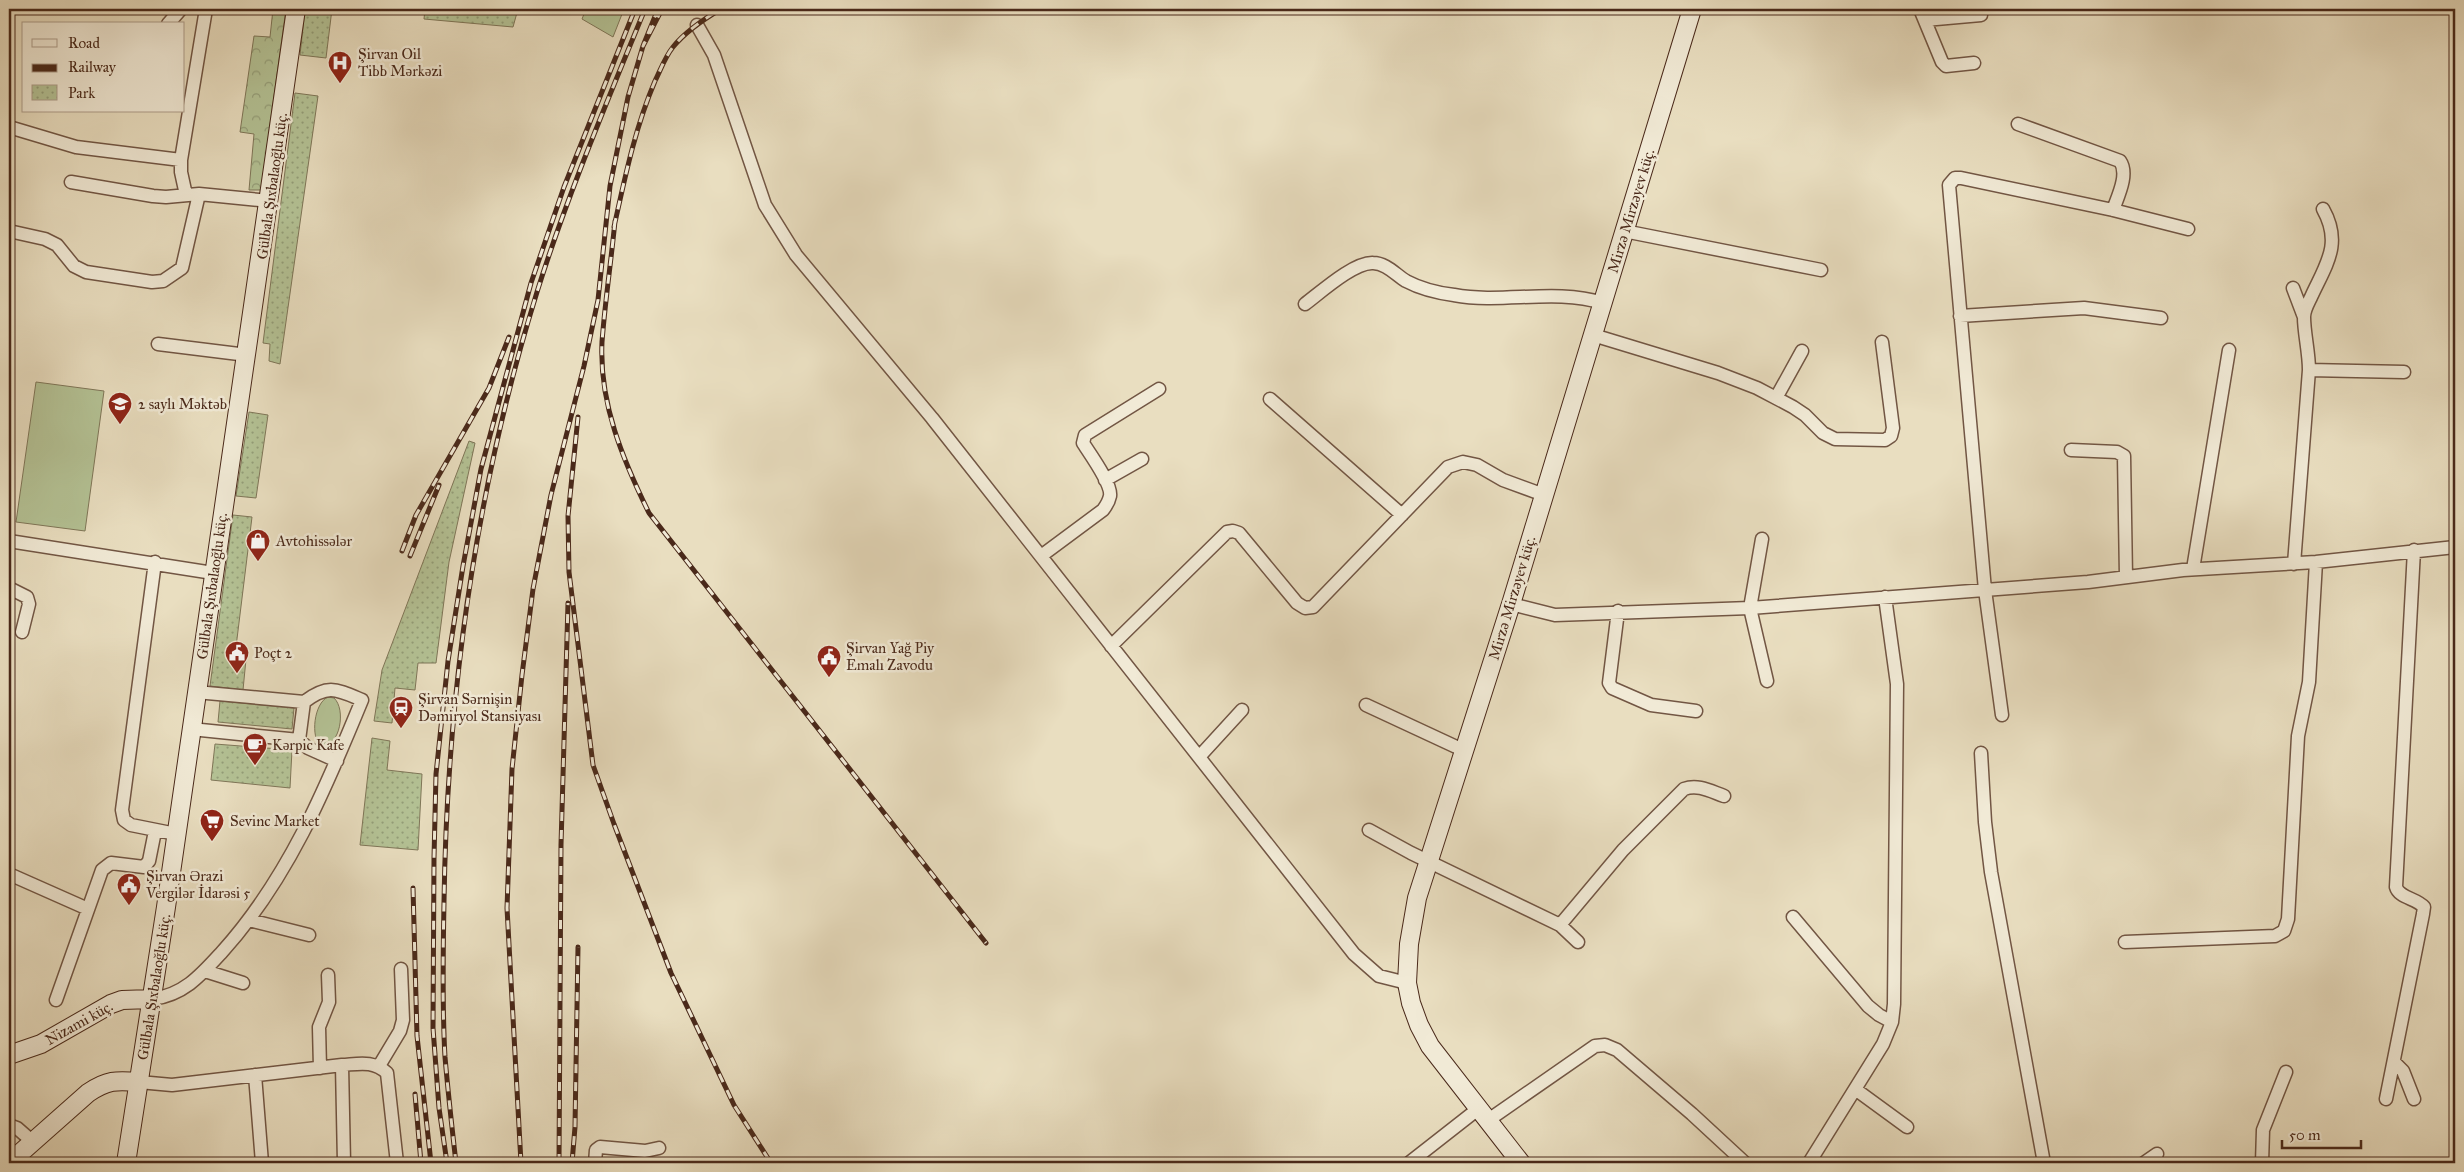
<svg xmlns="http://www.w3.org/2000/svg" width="2464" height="1172" viewBox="0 0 2464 1172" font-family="'IM FELL Great Primer',serif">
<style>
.green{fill:#b4c295;stroke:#7f7658}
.forest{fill:url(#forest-crowns);stroke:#7f7658}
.park{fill:url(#park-dots);stroke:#7f7658}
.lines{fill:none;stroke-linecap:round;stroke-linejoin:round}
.street-casing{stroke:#725644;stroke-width:15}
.secondary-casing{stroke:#4a291a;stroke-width:20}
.street{stroke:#f1ead6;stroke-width:12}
.secondary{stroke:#f1ead6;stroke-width:18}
.rail-casing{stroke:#4a291a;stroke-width:5}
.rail{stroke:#f1ead6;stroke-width:3;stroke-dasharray:9;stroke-linecap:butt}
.labels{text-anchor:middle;stroke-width:5;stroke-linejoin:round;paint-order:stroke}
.poi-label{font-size:15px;fill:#4a291a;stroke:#f1ead6;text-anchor:start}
.street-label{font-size:15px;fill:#4a291a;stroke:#f1ead6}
</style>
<defs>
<pattern id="forest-crowns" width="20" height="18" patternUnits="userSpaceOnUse" patternTransform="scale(1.25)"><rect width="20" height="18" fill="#b4c295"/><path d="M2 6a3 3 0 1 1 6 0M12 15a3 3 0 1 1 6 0" fill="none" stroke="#949e79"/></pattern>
<pattern id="park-dots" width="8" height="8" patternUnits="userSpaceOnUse" patternTransform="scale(1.25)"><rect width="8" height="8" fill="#b4c295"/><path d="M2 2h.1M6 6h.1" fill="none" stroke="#949e79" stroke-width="1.8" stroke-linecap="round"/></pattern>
</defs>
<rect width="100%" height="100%" fill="#e9dec0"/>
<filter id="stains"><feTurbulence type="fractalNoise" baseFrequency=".004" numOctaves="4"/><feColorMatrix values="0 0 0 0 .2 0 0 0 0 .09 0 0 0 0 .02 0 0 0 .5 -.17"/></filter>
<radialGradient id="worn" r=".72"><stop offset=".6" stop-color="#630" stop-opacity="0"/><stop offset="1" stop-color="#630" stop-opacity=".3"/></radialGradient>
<path class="green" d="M586,9H624L613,37L582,19Z
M36,382L104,391L85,531L16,522Z
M328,697L334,698C346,709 341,746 321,747C310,737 314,703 328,697Z"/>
<path class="forest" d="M273,9H286L261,190H249L254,134L240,132L254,36L270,37Z"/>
<path class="park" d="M305,9H332L326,58L300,55Z
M425,9H518L513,27L424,19Z
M295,93L318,96L280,364L269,361L270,344L263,343Z
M249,412L268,415L256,498L236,496Z
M469,441L475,443L449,562L436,663H418L415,690L395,688L392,723L374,721L382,670Z
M233,515L252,517L236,647L247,649L243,690L210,686Z
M220,701L294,708L292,729L218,722Z
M372,738L390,741L387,770L422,774L418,850L360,845Z
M215,744L292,750L290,788L211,780Z"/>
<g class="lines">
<defs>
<path id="street" d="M1920,9L1942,62L1946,66L1974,63
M1925,20L1981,15
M168,24L181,9
M697,25L714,55L765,205L796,255L932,418L1354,954L1379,976L1407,983
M2018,124L2120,161C2129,174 2118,196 2113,210
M9,127L76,147L181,160
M71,182L153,196L166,197L199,194L270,201
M186,195L181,172V160L206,9
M9,231L45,239L57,245L74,266L86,272L152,282L163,281L182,268L199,194
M1624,231L1821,270
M2293,288L2304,317
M1305,304C1321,292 1354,262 1373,263C1386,263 1396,275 1406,281C1421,289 1438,293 1454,295C1503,304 1554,288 1603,303
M1960,316L2084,308L2161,318
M1593,335L1718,373L1757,388L1793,407L1805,415L1823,433L1835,439L1885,440L1891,436L1893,428L1882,342
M158,344L247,355
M2309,370L2404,372
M1776,398L1802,351
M1270,399L1402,515
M2071,450L2117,452L2124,456L2126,577
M1105,480L1142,459
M1762,539L1750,608L1767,681
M9,541L213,573
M1041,556L1103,510C1106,506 1109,501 1110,496C1112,484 1090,454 1083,443L1085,435L1159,389
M155,562L122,810L124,820L131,825L176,834
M2294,564L2309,370C2309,352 2304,333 2304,317C2304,309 2309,302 2312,295C2327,263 2342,243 2323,209
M2193,569L2229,350
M9,588L27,597L29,604L22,632
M1511,604L1555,615L1750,608L2088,582L2183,570L2316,562L2455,547
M1618,611L1609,683L1612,688L1651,705L1696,711
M1111,646L1227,532L1233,531L1239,533L1297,603L1305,608L1313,607L1448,467L1463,462L1477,465L1503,480L1544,495
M1366,705L1465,751
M2002,715L1985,590L1949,185L1955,178H1961L2113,210L2188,229
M191,729L299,740L308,748L337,761
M299,740L304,702
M1981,753L1985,822L1991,872L2044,1163
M1199,757L1242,710
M1369,830L1411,853L1560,925L1623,850L1684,789C1698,784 1710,791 1724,796
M9,874L88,909
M1793,917L1868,1006L1879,1015L1892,1022
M249,920L309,935
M1560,925L1578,942
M2125,942L2275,936L2284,931L2288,919L2298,736L2309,682L2316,562
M205,971L243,983
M152,999C184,995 201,975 222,952C288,879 325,790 362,700C336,689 328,684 304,702L196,692
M56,1000L102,870L111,863L144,867L149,861L155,831
M2394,1062L2403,1071L2414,1099
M342,1065L344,1163
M379,1066L400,1031L403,1020L401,969
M320,1068L319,1027L329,1002L328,975
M255,1075L262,1163
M139,1082L172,1085L342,1065C359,1064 373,1060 387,1073L397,1163
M1855,1089L1907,1127
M2386,1099L2423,914L2424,907C2416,898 2399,898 2396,887L2414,550
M1487,1121L1595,1046L1605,1045L1617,1050L1692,1114L1745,1163
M9,1125L17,1128L33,1142
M595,1163L596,1150L600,1147L645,1151L659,1148
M1409,1163L1478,1109
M1809,1163L1883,1044L1892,1022L1894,1004L1897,684L1885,597
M2144,1163L2157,1154
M2262,1163L2263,1130L2286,1072"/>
<path id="secondary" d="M9,1055L41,1044L111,1004L122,1000L152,999
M9,1163L88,1093C107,1080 116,1080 139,1082
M126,1163L166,907L296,9
M1521,1163L1430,1046L1419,1025L1411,1003L1407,983L1409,944L1417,898L1511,604L1692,9"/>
</defs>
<use href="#street" class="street-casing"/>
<use href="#secondary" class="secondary-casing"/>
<use href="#street" class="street"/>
<use href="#secondary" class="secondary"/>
<defs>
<path id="rail" d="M658,9L643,46L662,9
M615,221C611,262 605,302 602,342C599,403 623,460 649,513L986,943
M614,227C625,177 635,128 655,81C661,69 665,57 673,47C686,31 704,19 721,9
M578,417L568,516L569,572L593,765L614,824L671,973L734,1105L771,1163
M402,551L416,515L489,388L509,337
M410,556L439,485
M413,888L417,1036L431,1163
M415,1094L421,1163
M447,1163L439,1108L433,1028L434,858L436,774L448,661L463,566L481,469L531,283L564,187L635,9
M456,1163C452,1128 448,1092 445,1057C442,1006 443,953 444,902C447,697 476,488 537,292C567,196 607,102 645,9
M521,1163L507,908L512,769L522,675L533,589L551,495L584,366L598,300L610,186L628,97L643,46
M559,1163L561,845L568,603
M572,1163L575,1127L578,947"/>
</defs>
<use href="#rail" class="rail-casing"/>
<use href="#rail" class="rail"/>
</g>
<defs>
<symbol id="hospital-pin" viewBox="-11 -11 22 30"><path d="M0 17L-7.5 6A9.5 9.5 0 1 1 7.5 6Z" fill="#8f2418" stroke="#f1ead6"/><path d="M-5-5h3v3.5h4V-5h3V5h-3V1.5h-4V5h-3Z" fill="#fff"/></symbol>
<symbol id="school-pin" viewBox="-11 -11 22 30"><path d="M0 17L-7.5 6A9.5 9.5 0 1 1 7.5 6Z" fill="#8f2418" stroke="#f1ead6"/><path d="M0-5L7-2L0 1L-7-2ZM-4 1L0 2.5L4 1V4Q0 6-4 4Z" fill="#fff"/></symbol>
<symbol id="shop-pin" viewBox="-11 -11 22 30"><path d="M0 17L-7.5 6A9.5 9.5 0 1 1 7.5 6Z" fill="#8f2418" stroke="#f1ead6"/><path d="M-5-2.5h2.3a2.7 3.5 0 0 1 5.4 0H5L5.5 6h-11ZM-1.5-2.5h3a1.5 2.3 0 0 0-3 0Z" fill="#fff"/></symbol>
<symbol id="civic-pin" viewBox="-11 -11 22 30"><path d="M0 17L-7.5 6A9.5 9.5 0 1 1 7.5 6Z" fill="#8f2418" stroke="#f1ead6"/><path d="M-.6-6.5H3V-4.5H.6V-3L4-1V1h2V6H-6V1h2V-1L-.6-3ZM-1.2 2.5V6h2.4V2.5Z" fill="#fff"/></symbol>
<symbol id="station-pin" viewBox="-11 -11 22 30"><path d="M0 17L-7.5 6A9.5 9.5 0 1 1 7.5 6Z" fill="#8f2418" stroke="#f1ead6"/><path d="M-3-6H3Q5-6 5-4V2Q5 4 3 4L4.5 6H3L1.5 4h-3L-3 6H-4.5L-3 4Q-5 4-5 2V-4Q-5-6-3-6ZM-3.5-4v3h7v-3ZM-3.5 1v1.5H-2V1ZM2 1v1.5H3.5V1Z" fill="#fff"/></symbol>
<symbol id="cafe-pin" viewBox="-11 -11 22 30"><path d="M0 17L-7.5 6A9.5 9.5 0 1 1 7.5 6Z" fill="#8f2418" stroke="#f1ead6"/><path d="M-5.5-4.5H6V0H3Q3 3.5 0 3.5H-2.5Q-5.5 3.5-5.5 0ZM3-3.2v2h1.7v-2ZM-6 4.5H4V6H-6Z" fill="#fff"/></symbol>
<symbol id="supermarket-pin" viewBox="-11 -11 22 30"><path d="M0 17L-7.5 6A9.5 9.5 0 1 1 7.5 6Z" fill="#8f2418" stroke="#f1ead6"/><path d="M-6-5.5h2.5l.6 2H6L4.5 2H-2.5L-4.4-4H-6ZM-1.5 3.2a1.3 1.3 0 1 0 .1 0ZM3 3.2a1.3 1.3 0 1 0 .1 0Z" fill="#fff"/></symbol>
</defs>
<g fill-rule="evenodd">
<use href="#hospital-pin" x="326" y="49" width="28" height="38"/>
<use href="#school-pin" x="106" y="390" width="28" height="38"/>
<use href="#shop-pin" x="244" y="527" width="28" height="38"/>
<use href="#civic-pin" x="223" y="639" width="28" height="38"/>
<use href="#civic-pin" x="815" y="643" width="28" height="38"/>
<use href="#station-pin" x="387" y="694" width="28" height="38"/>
<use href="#cafe-pin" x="241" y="731" width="28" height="38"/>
<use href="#supermarket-pin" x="198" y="807" width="28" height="38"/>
<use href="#civic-pin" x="115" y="871" width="28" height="38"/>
</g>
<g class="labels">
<g class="poi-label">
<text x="358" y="59">Şirvan Oil<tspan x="358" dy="17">Tibb Mərkəzi</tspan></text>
<text x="138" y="409">2 saylı Məktəb</text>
<text x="276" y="546">Avtohissələr</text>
<text x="846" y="653">Şirvan Yağ Piy<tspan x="846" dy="17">Emalı Zavodu</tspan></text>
<text x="254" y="658">Poçt 2</text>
<text x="418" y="704">Şirvan Sərnişin<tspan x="418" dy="17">Dəmiryol Stansiyası</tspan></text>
<text x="272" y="750">Kərpic Kafe</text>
<text x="230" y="826">Sevinc Market</text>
<text x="146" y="881">Şirvan Ərazi<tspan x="146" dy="17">Vergilər İdarəsi 5</tspan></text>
</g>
<g class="street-label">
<text transform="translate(272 186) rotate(-82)" y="5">Gülbala Şıxbalaoğlu küç.</text>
<text transform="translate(1631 211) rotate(-73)" y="5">Mirzə Mirzəyev küç.</text>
<text transform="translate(212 586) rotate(-82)" y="5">Gülbala Şıxbalaoğlu küç.</text>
<text transform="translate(1512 598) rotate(-73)" y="5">Mirzə Mirzəyev küç.</text>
<text transform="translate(154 987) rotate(-81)" y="5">Gülbala Şıxbalaoğlu küç.</text>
<text transform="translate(79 1023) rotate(-29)" y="5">Nizami küç.</text>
</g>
</g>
<rect width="2464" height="1172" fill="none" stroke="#e9dec0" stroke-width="30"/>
<rect x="10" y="10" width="2444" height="1152" fill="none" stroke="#4a291a" stroke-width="2.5"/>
<rect x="15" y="15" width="2434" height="1142" fill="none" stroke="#4a291a"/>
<rect x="22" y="22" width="162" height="90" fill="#f1ead6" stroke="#ae9d8b"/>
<rect x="32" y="39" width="25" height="8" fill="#f1ead6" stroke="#ae9d8b"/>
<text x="68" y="48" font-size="15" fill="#4a291a">Road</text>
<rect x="32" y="64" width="25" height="8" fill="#4a291a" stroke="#ae9d8b"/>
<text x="68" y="72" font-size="15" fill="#4a291a">Railway</text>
<rect x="32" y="85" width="25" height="15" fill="url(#park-dots)" stroke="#ae9d8b"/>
<text x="68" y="98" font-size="15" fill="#4a291a">Park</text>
<path d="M2282 1140v8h79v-8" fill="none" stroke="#4a291a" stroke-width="2.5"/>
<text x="2289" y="1140" font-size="15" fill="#4a291a" stroke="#f1ead6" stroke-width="4" paint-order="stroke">50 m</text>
<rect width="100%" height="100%" filter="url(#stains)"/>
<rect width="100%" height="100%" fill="url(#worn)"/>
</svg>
